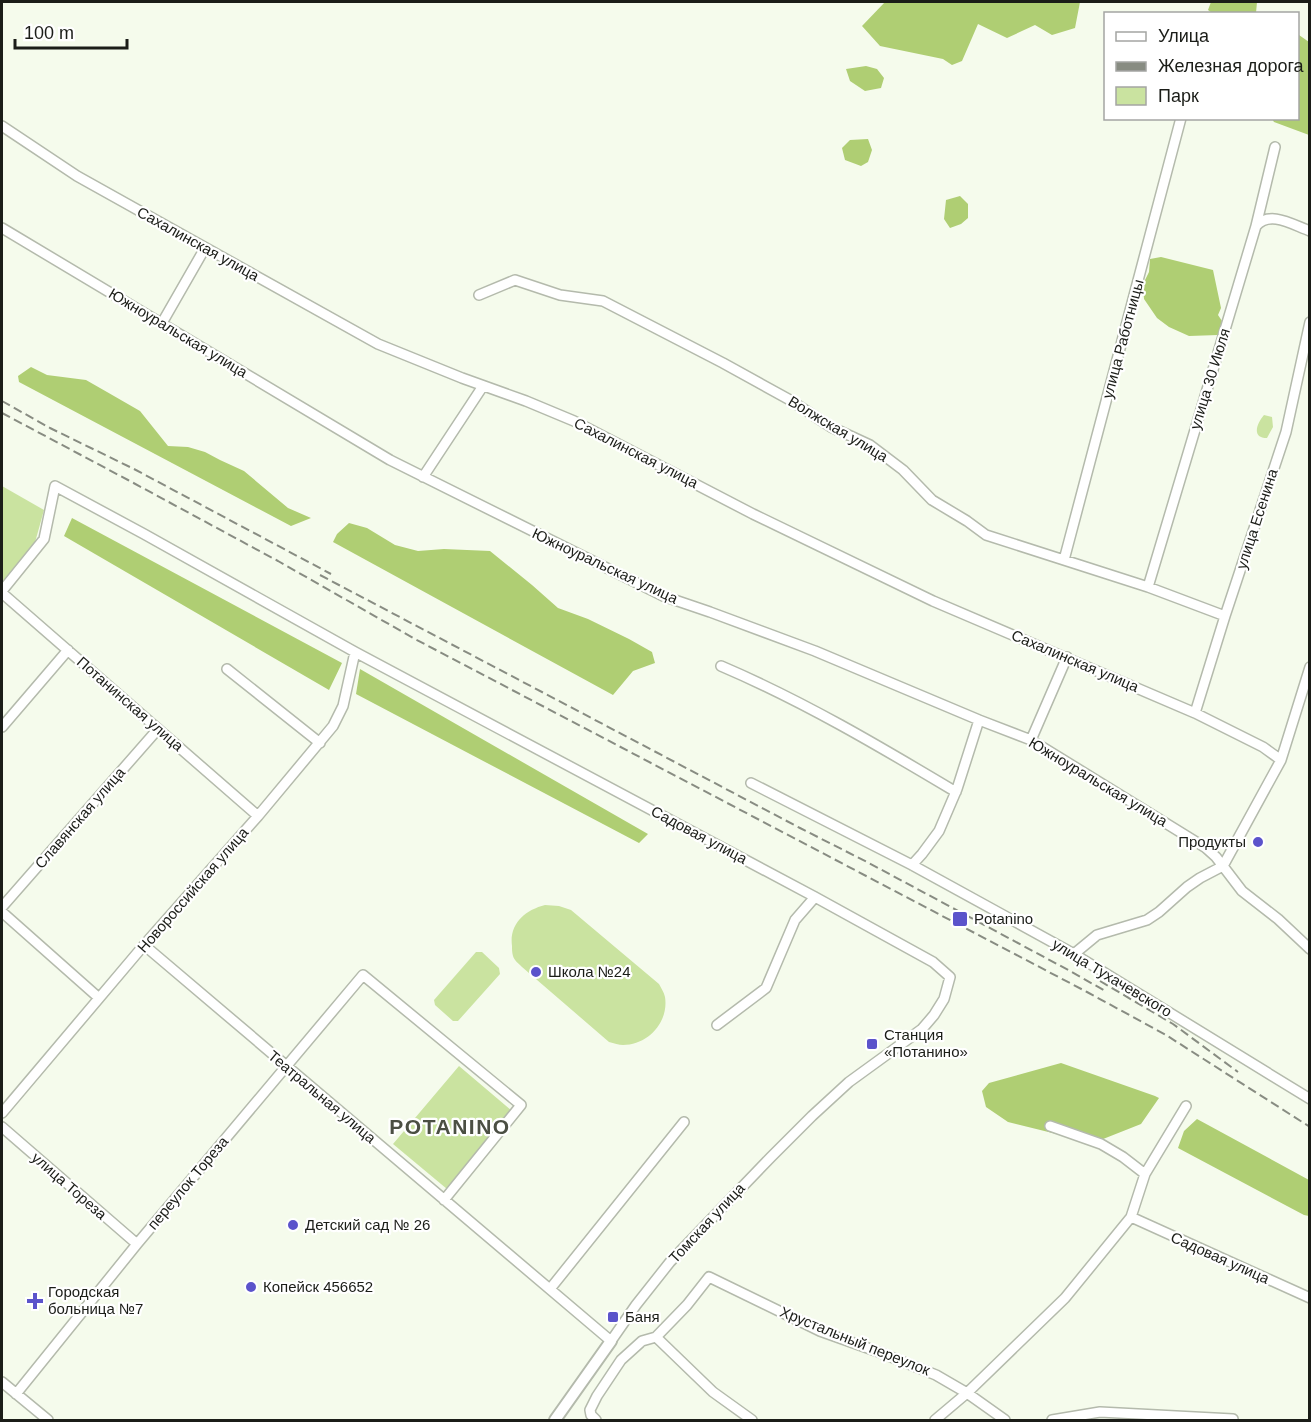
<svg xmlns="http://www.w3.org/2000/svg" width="1311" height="1422" viewBox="0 0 1311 1422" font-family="Helvetica,sans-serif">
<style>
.green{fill:#cae3a0}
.forest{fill:#afce73}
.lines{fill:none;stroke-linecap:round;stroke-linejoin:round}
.minor-casing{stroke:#b4baac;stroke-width:12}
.tertiary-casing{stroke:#b4baac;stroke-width:14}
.minor{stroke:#fff;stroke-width:9}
.tertiary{stroke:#fff;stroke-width:10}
.rail{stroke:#888c82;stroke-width:2;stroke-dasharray:9 4.5;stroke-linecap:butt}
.poi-dot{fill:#5b53cb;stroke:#fff;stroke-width:2}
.labels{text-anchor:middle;stroke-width:4.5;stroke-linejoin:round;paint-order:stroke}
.street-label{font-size:15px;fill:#1b1d18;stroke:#fff}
.poi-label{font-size:15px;fill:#1b1d18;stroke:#fff;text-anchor:start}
.district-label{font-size:21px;font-weight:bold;letter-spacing:1.5px;fill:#4b4f43;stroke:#fff}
</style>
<rect width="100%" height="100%" fill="#f5fbec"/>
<path class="green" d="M1264,415L1272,417L1273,427L1267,438C1251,438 1257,423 1264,415Z
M2,486L44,510L34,546L2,585Z
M545,905L559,906L571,910L659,984C661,988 664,992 665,997C669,1022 648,1045 623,1045C619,1045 614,1043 609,1042L522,967C519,964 514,960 513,956C512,953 512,949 512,946C509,924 525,910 545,905Z
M476,952H482L499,968L500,974L458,1021H453L435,1005L434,1000Z
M459,1066L512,1111L447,1189L393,1144Z"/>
<path class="forest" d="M885,2H1080L1075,28L1052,35L1035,25L1007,38L978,24L962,61L952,65L943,59L880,46L862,26Z
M1211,2H1257L1256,13H1212L1208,10Z
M1299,35L1309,42V135L1274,122L1272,119L1298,118V35Z
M866,66L877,69L884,78L881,88L865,91L850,81L846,69Z
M868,139L872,150L868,162L861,166L845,160L842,148L850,140Z
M960,196L968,204V218L961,224L950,228L944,219L946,200Z
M1161,257L1213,270L1221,308L1218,315L1222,321L1218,335L1189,336L1169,327L1157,318L1144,299L1143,284L1149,272L1150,259Z
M31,367L47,375L86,380L107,392L140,411L168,446L188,447L205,452L220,460L244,471L288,508L311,518L291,526L19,382L18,376Z
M72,518L342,663L329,690L64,536Z
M349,523L367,528L395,545L418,551L444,549L490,551L532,585L558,608L588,619L629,639L652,652L655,663L633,671L613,695L333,542L337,534Z
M360,669L648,834L639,843L356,694Z
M1061,1063L1155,1096L1159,1098L1141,1124L1093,1143L1008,1122L986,1107L982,1091L989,1083Z
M1197,1119L1309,1180V1216L1304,1215L1178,1148L1184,1131Z"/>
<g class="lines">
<defs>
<path id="minor" d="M2,126L77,176L378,344L462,378L526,401L574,421L753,514L933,601L1195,713L1263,747L1281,760
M1256,226L1275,147
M2,228L390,460L663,596L710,612L815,651L979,720L1031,740L1206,848L1216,857L1242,891L1278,919L1310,949
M479,295L515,280L560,295L603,301L723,363L790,400L831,427L870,445L903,470L932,500L967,521L986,535L1148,587L1225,616
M162,323L205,248
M423,477L483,386
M1064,560L1181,118
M1148,587L1256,226C1270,210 1293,225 1310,231
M2,591L44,539L55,486L144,534L355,652L815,897L933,962L950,977L944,999L934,1015L922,1029L849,1082L812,1116L771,1157L670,1262L636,1305L611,1341L144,945
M2,593L258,816
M721,666C803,701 879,746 956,792
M227,669L320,743
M1195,713L1225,616L1286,432L1310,322
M2,727L68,650
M1031,740L1067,657
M751,783L912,865L1074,954L1310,1099
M912,865L922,854L939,831L957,789L979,720
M1223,866L1281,760L1310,667
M2,907L158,729
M2,912L99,998
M1074,954L1097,935L1147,920L1159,912L1187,887L1200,878L1223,866
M717,1025L766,988L795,920L815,897
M2,1113L144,945L258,816L333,726L343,706L355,652
M1050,1126L1101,1144L1123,1157L1145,1174
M2,1127L137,1244
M1131,1217L1310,1298
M550,1289L684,1122
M656,1337L713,1392L752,1420
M2,1382L48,1420
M16,1394L137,1244L363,975L521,1105L444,1200
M596,1420L591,1415L590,1410L597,1396L621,1360L642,1341L656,1337L687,1305L709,1277L820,1331L876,1351L936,1375L967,1393L1005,1420
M935,1420L967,1393L1065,1298L1131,1217L1145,1174L1186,1106
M1052,1420L1100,1412L1233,1419"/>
<path id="tertiary" d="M555,1420L611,1341"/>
</defs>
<use href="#minor" class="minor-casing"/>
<use href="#tertiary" class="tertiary-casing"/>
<use href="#minor" class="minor"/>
<use href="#tertiary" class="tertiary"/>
<path class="rail" d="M2,401L50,428L134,469L331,574
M2,413L128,480L278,561L415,639L1087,992L1166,1035L1310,1127
M320,575L800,828L867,862L1070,971L1107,992
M1100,981L1173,1024L1238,1072"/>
</g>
<g class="poi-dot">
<circle cx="1258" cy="842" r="6"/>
<rect x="952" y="911" width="16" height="16" rx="3"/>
<circle cx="536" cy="972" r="6"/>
<rect x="866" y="1038" width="12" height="12" rx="3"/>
<circle cx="293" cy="1225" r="6"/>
<circle cx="251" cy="1287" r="6"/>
<path d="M32 1292h6v6h6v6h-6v6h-6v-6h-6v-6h6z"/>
<rect x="607" y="1311" width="12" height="12" rx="3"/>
</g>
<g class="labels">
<g class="street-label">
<text transform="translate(198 244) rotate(29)" y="5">Сахалинская улица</text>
<text transform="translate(178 333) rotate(31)" y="5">Южноуральская улица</text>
<text transform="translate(1123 339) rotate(-75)" y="5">улица Работницы</text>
<text transform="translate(1210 379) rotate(-73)" y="5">улица 30 Июля</text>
<text transform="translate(838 429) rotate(31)" y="5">Волжская улица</text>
<text transform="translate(636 453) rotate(27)" y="5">Сахалинская улица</text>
<text transform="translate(1257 519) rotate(-72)" y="5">улица Есенина</text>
<text transform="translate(605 566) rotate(25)" y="5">Южноуральская улица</text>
<text transform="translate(1075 661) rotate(23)" y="5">Сахалинская улица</text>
<text transform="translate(130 704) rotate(41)" y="5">Потанинская улица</text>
<text transform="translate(1098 782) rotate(31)" y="5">Южноуральская улица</text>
<text transform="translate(80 818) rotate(-49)" y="5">Славянская улица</text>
<text transform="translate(699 835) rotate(28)" y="5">Садовая улица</text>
<text transform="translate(193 890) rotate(-49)" y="5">Новороссийская улица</text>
<text transform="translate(1112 978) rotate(31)" y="5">улица Тухачевского</text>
<text transform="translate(322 1097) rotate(40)" y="5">Театральная улица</text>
<text transform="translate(188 1183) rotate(-50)" y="5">переулок Тореза</text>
<text transform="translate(69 1186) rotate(41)" y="5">улица Тореза</text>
<text transform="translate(707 1223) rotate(-47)" y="5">Томская улица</text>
<text transform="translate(1220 1258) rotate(24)" y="5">Садовая улица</text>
<text transform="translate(855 1341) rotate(22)" y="5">Хрустальный переулок</text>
</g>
<g class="poi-label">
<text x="1246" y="847" text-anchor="end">Продукты</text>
<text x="974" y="924">Potanino</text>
<text x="548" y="977">Школа №24</text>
<text x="884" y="1040">Станция<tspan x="884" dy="17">«Потанино»</tspan></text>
<text x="305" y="1230">Детский сад № 26</text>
<text x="263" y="1292">Копейск 456652</text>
<text x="48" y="1297">Городская<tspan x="48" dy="17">больница №7</tspan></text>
<text x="625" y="1322">Баня</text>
</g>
<g class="district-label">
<text x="450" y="1134">POTANINO</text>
</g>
</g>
<rect width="1311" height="1422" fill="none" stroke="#1b1d18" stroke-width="6"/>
<rect x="1104" y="12" width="195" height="108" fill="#ffffff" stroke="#a4a5a3" stroke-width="1.5"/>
<rect x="1116" y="32" width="30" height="9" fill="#ffffff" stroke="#a4a5a3" stroke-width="1.5"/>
<text x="1158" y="42" font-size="18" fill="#1b1d18">Улица</text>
<rect x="1116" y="62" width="30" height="9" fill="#888c82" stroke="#a4a5a3" stroke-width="1.5"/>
<text x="1158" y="72" font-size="18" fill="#1b1d18">Железная дорога</text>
<rect x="1116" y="87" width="30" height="18" fill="#cae3a0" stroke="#a4a5a3" stroke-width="1.5"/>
<text x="1158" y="102" font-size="18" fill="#1b1d18">Парк</text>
<path d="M15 39v9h112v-9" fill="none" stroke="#1b1d18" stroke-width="3"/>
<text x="24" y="39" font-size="18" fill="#1b1d18" stroke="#ffffff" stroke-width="4.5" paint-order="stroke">100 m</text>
</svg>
